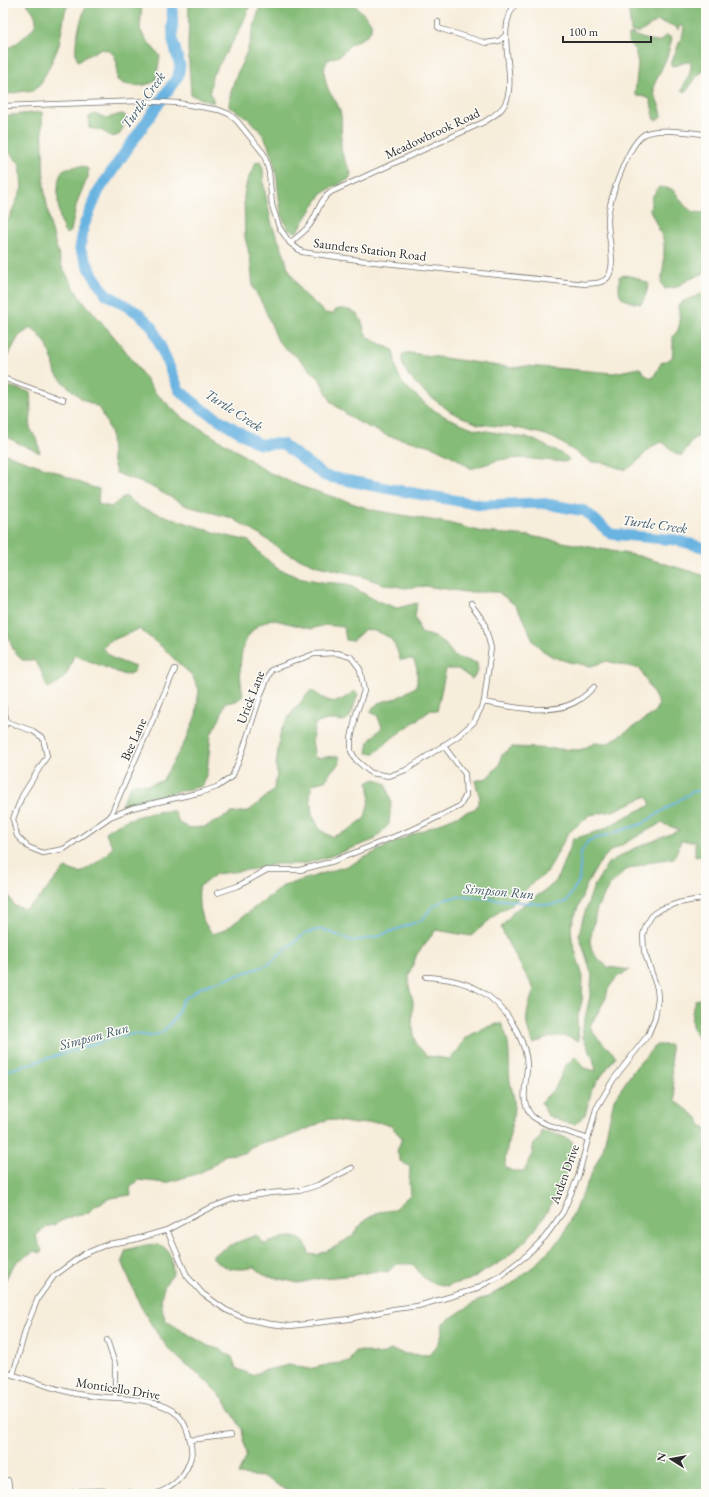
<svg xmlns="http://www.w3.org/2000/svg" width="709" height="1497" viewBox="0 0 709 1497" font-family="'EB Garamond',serif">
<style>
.forest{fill:#85bc78;stroke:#587452}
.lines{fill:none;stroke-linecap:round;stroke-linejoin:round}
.stream{stroke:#69b3e1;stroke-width:2}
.river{stroke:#69b3e1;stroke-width:11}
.minor-casing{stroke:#726f69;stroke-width:6}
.minor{stroke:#fff;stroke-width:4.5}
.labels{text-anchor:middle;stroke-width:3;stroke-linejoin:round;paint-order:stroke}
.street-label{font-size:13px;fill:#2b2b2b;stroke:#fdfcf7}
.water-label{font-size:14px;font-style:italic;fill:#415b6b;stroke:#fdfcf7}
</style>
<rect width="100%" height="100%" fill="#fdfcf7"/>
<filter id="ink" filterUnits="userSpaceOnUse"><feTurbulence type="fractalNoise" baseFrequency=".025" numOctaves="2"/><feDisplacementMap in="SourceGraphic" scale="8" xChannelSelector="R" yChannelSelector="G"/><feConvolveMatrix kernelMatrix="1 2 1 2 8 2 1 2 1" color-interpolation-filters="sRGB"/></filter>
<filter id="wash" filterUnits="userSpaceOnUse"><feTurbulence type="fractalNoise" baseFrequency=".012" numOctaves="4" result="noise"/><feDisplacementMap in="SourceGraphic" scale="16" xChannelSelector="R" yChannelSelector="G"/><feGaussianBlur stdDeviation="0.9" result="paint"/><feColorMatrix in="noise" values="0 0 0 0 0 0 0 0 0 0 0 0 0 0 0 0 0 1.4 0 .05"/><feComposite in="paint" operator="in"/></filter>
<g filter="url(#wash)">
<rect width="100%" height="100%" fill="#f7eddb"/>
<path class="forest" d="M26,3H69L65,12L59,45L54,57L41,83L33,91H25L3,95V48C6,48 9,48 12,46C18,43 36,28 36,22C36,14 31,8 26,3Z
M87,3H142L140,29L144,37L160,56L156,81C144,87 128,88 117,80V63L114,55L108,50L100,49L78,61C71,48 82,16 87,3Z
M189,3H251L240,30L212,76L210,92L213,99V103L191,95L188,50Z
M261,3H353L371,22C374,37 358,39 350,45C346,48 344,53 339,56C335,58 328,58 326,63C322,71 326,85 330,93C333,98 337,102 339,108C344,121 340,135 341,148C342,158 349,165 351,174L349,179L322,193L297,232L289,230C280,218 280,203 278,189C274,151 266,125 229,107C229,86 240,69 247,51C252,35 256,19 261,3Z
M628,3H687L698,5H706V69L697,76L687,91H681L690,73L691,64L689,62C682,62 679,66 672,66L671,64L683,33L684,27L680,25L678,30L675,26L657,21L639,33L631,32Z
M632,34C640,38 648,40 656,42L660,41L666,35L672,38L667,57L654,85V94L660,107L662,116L657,120H655L650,99L642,96L638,97L635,94L638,63L635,50L628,42V36Z
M42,112L44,187L50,224L62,267L79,296L122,346L155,392L181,417L236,450L266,471L300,486L373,510L448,523L483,532L530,536L639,556L706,576V855L695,856V841H681L674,858L654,861L626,870L610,885L597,908L590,941L592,951L597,958L608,967L630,970L617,977L608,989L606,998L590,1026L594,1034L616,1056L592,1089L585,1115L575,1124L563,1122L548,1116L541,1102L556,1087L565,1066L576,1056L584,1068L596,1071L593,1058L583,1038V1027L590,996L592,975L579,935L582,921L593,888L608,863L633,849L680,830L661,823L609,852L598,865L586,886L571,926L572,940L583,977L582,1001L577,1020L579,1041C560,1033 552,1035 534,1044C522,1023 527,1011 534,989L509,945L501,928L514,911L546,890L556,881L573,839L602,830L629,815L651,805L647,796L613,811L590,815L568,833L547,873L532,883L510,906L500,911L471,936L436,930L417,954L409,975V986L413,1001L412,1024L416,1044L427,1056L450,1059L459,1049L465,1038L484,1028L501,1023C512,1043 508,1060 510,1081C511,1089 515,1097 514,1105C514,1126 505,1146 505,1167L512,1171H524L531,1158L534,1143L541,1137V1130L562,1136L572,1141L574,1154L558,1194L537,1227L527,1239L504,1260L469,1280L446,1286L430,1282L422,1276L413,1264H396L388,1272L376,1271L355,1275L323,1278L298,1283L264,1275L255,1267C240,1271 221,1270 212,1256L228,1246L256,1235L265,1244C282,1238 304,1228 309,1254L317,1255L335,1247L352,1236L365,1220L379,1212L393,1210L410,1195L409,1185L410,1167L400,1161L397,1151L402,1138L391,1126L378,1122L355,1124L328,1119L312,1127L287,1137L264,1142L251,1147L245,1153L225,1155L211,1167L199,1173L166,1183L139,1180L130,1188L131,1195L110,1198L95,1206L88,1213L75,1215L61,1221L54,1225L45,1227L36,1236L39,1245L42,1250L41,1253L34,1251L18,1261L11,1269L3,1285V880L7,881L6,890L14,906L25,909L36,902L65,868L80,873L99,861L113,847L105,832C122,819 153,810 174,811L179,823L189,828L205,827L232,813L249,811L273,791L277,776L276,765L280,735L283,726L291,714L311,690C330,703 335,707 354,691L358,694L350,717L344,721L327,720L315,724L312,741L315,758L339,756L340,763L332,770L325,781L312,784L310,795L312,814L320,830L332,837L347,831L365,818L370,796L368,782L376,779L386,784L391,802L389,824L374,840L331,856L304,864H277L255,869L216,874L199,887C198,907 199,919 213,934L225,930L283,886L350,865L393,843L476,808L480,798L475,781L487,778L500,764L501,756L512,747L580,750L595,743L607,744L653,714L659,704L640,669L607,661L591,666L569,662L553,657L542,650L533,641L524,619L515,605L498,592H466L425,586L405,588L384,584L354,574L318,566L284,552L265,538L232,518L187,506L150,486L116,473L112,458L111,435L106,421L98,407L82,399L68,387L56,374L53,361L46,343L32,327L19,336L3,365V225L9,218L22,188L20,164L9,152L3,149V116Z
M94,114L108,118L121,114L125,115L127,119L120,134C110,140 110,134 102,131C98,129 93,129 89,128V117Z
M260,161L263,169L264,187L272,225L283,251L288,268L301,291L325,313L333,314C335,309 338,309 343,309C353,310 360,314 363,325C364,327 364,331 366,334C372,342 384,345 393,350L397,371L402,383L430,408L448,418L475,429L532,439L560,453L567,457L569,460L565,462L522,458L499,460L474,468H470L456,458L432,446L388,436L360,423L349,416L332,403L319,378L304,364L301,360L284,347L278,341L264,307L253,287L250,258L245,237L244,196L247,181L256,162Z
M81,166L85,167L88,169V177L79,197L76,206L71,231L66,234C58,227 54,179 63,170C67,167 76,167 81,166Z
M659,187L672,189L675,192L685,206L693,212L706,213V272L688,280L677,287L665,289L661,283L664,262V241L650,210L652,197Z
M623,275L635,277L649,284L645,297L641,304C631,302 619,301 619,289C619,285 620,281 619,277Z
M706,290V438L695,437L682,455C673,456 670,446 662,442C646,446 640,465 624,470L605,463L591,462L557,440L546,435L517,428L478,424L451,412L424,392L409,377L402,363V355L406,353H410L513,368L526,366L567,369L613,373L640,368C644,373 646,377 653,378L661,363L672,358L673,350V337L678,330L680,322L678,306L683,301L695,297Z
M3,385L30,392L31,412L30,428L38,442L40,453L16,442L3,434Z
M3,453L54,471L88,486L99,489L98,504L111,507L125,496L141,508L223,535L249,541L263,556L278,569L298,577L322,582L347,584L377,601L397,608L417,603L415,617L421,633L437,638L445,644L455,657L477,663L478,671L472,679L458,669H446L437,711L431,710L392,738L375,753H367L369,741L382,727L377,715L370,712L378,703L397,698L417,686V668L413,659L400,660C394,636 387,634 365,629L352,641L346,640L344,627L325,625L311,629L271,619C266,622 259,624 255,628C237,645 239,674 243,696L236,701L225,703L220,718L211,735L207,772L202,786L121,805L131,785L137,783L147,785L162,781L187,738L196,715L199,689L191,674L178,663L162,647L139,629L108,642L102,648L114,659L135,667L134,672L125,675L74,655C67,674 67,679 48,688C43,680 41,663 32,660C29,660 24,660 22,660L13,649L7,632L3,627Z
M706,998V1045C688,1032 690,1019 695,1000Z
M656,1045H670L672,1076L676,1101L698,1118L701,1127L706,1128V1494H300L283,1488L264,1477L238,1475L246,1455L242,1429L223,1398L204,1379L186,1365L167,1347L154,1329L140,1305L122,1261L126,1250C154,1242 172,1237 173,1274C159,1290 159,1302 166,1321L208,1346L222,1350L232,1357L236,1368L252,1375L266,1370L289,1365L309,1369L331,1364L350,1362L355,1351H363L379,1355L391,1350L406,1354L428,1355C439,1346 442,1338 443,1323L474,1303L509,1286L535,1265L562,1237L603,1149L614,1099L636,1067Z"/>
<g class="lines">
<path class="stream" d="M3,1072L117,1037L133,1034L152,1036L163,1032L175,1018L183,1000L201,987L268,965L305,933L322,929L352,941L373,938L422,920L432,907L446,899L465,896L550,905L566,902L579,881L581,852L588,841L642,824L692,792L706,789"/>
<path class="river" d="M172,3L173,41L180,66L178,76L99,190L84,225L80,249L93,275L106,294L138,313L152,326L179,390L202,409L259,444H282L325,476L385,488L481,505L541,503L585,511L611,534L676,540L706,548"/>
</g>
</g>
<g filter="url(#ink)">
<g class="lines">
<defs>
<path id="minor" d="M438,22V27L441,29L486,43L499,41L506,35
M3,106L141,101L178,103L219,110L229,114L237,121L264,154L269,172L272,205L279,227L290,243L302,252L366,261L585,284C593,283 603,284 608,277C617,264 607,235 608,219C609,200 628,143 645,134C657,127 692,133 706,134
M290,243C297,237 304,232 309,226C318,214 319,200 331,192L484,122C492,117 501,112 505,104C519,76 493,32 516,3
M3,378L63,400
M484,702C511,707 556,717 580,699C585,696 590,691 594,687
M3,705L7,722L3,728
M7,722L33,731L43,738L47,756L22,796L13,819L17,836L28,847L43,853L64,849L110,817L132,808L202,792L217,787L232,777L242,753L261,694L271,670L314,654L337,653L351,657L360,669L364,691L356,714L351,739V751L356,760L371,773L389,776L406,770L458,736L474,722L484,702L491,648L484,622L471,604
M110,817L175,669
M217,893L238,886L267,870H300L334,861L418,827L460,806L466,795L465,774L443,745
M426,977C468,979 497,993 517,1031C522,1041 527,1054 527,1066C527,1082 519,1102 532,1116C541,1125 575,1134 588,1139
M167,1230L187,1276L203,1294L226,1310L246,1319L271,1324L290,1326L349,1319L394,1309L418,1306L473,1290L500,1276L527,1255L545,1237L563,1212L578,1177L596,1109L613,1080L648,1035L655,1018L658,998L657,988L644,951L643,935L646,925L653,914L661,909L678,903L706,898
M107,1340L115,1364V1398
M3,1372C26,1378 49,1388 73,1393C104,1401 154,1393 178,1415C183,1420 186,1427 188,1433C190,1441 193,1449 191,1457C186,1476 173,1488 155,1494
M13,1375L26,1328L38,1298L54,1276L84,1254L108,1244L133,1240L167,1230L207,1209L233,1199L270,1193L299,1191L318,1185L352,1168
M190,1440L231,1435
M8,1480L10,1494
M66,1494C92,1488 121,1492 147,1494"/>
</defs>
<use href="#minor" class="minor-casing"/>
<use href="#minor" class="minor"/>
</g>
</g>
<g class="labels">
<g class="street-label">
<text transform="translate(432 133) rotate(-25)" y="5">Meadowbrook Road</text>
<text transform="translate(370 249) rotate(7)" y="5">Saunders Station Road</text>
<text transform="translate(250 697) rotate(-69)" y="5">Urick Lane</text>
<text transform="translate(133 739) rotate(-66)" y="5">Bee Lane</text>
<text transform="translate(564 1174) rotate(-70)" y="5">Arden Drive</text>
<text transform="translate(118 1388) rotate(9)" y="5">Monticello Drive</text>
</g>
<g class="water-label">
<text transform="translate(143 100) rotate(-55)" y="5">Turtle Creek</text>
<text transform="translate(234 410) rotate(33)" y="5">Turtle Creek</text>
<text transform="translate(655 524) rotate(8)" y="5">Turtle Creek</text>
<text transform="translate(499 891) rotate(5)" y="5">Simpson Run</text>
<text transform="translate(94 1036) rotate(-15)" y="5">Simpson Run</text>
</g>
</g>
<rect width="709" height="1497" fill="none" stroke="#fdfcf7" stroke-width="16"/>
<g transform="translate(671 1459) rotate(281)" stroke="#fdfcf7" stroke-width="3" paint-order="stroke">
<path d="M0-3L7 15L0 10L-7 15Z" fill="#2b2b2b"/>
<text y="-6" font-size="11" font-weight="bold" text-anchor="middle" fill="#2b2b2b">N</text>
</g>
<path d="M563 36v6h88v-6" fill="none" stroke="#2b2b2b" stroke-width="2"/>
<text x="569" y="36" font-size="12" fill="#2b2b2b" stroke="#fdfcf7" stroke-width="3" paint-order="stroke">100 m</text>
</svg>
